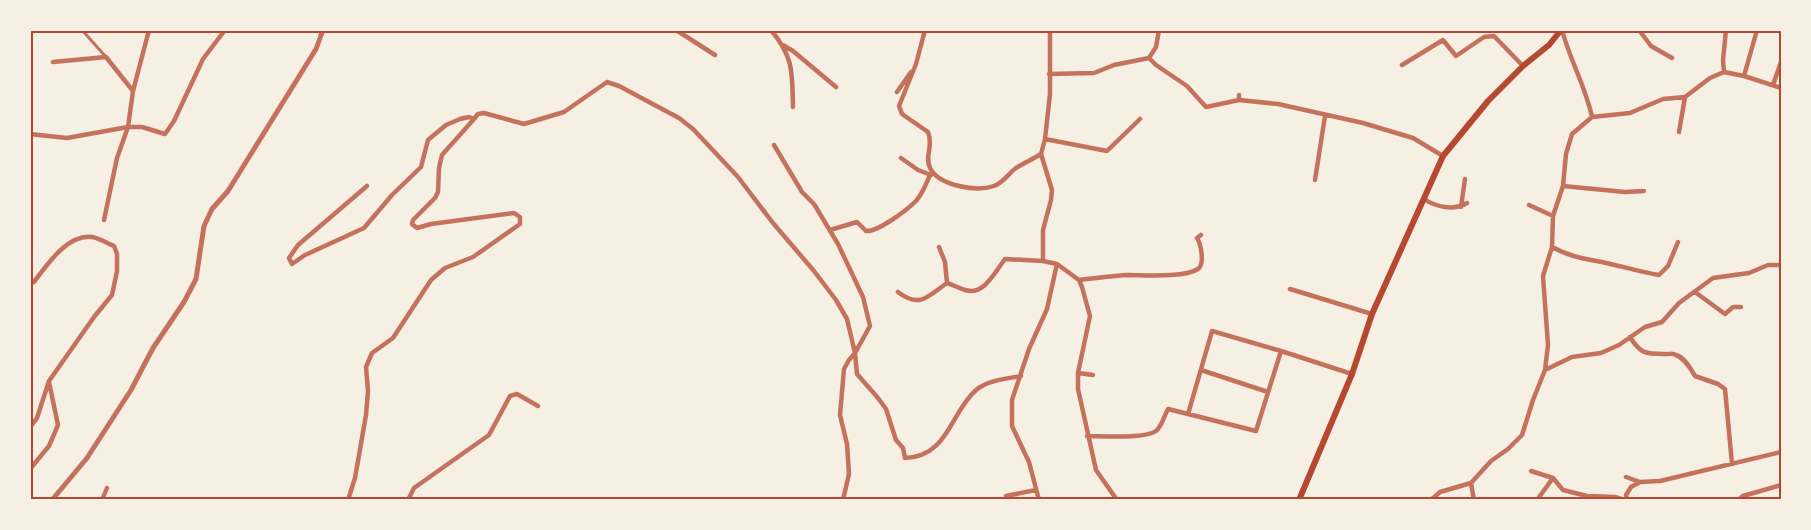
<svg xmlns="http://www.w3.org/2000/svg" width="1811" height="530" viewBox="0 0 1811 530" font-family="'Fira Sans',sans-serif">
<style>
.lines{fill:none;stroke-linecap:round;stroke-linejoin:round}
.pedestrian{stroke:#c5725c;stroke-width:3}
.minor{stroke:#c5725c;stroke-width:4.5}
.tertiary{stroke:#c5725c;stroke-width:5}
.secondary{stroke:#b5482f;stroke-width:6}
.neatline{fill:none;stroke:#b5482f;stroke-width:2}
</style>
<rect width="100%" height="100%" fill="#f6efe4"/>
<g class="lines">
<path class="pedestrian" d="M82,30L106,57"/>
<path class="minor" d="M149,30L133,91L128,127H142L165,134L174,121L203,59L225,30
M676,30L715,55
M771,30C794,58 792,72 793,107
M925,30L916,64L899,106L902,114L928,132C934,147 924,156 930,168C939,186 977,192 994,186C1003,183 1009,173 1016,168C1024,163 1033,159 1041,154
M1050,30V94L1045,139L1041,154L1052,190L1051,200L1043,230V261L1057,264L1079,280L1082,287L1090,316L1078,373V389L1096,470L1117,500
M1562,30C1570,60 1586,88 1592,117
M1639,30L1651,46L1672,58
M783,45L793,51L836,87
M1149,58L1156,65L1187,86L1206,107L1239,100
M53,62L106,57L133,91
M1402,65L1443,40L1456,56L1484,37L1494,36L1523,66
M1724,72L1723,60L1726,30
M1049,74L1094,73L1114,65L1149,58L1156,47L1159,30
M1744,76L1757,30
M1773,85L1781,62
M897,92L911,72
M1239,95V100L1278,104L1363,123L1413,138L1443,156
M1679,132L1685,97
M30,134L67,138L128,127L117,158L104,220
M1045,139L1107,151L1140,119
M774,145L802,192L814,204L838,244L863,297L870,326L855,353L849,360L844,369L840,415L847,444L849,474L843,500
M901,158L918,170L931,175
M1315,180L1325,116
M367,186L298,245L289,258L292,264L305,255L364,228L392,195L421,167L428,140L446,125L460,119L469,117L474,119L478,114L484,113L524,124L564,112L607,82L619,86L679,118L693,129L738,177L773,223L814,271L836,300L847,319L855,353L857,374L878,398L886,409L896,440L903,448L905,458C948,457 950,413 976,390C988,380 1006,379 1021,376
M1563,186L1625,192L1644,191
M1424,199C1436,207 1454,211 1467,203
M1529,205L1553,216
M1461,207L1465,179
M830,230L857,222L866,231C878,232 907,210 916,201C923,193 926,184 930,175
M939,247L945,262L947,283
M1552,247C1571,257 1581,258 1602,262C1621,266 1640,272 1659,275L1668,266L1678,242
M1079,280C1095,278 1111,276 1127,275C1144,275 1184,278 1198,269C1205,264 1201,244 1197,238L1201,235
M1290,289L1372,314
M898,292C920,309 928,296 947,283C953,285 959,288 965,290C984,296 995,272 1005,259L1043,261
M1695,292L1725,314L1733,307H1741
M1630,337C1641,355 1647,354 1667,354C1670,354 1673,353 1676,355C1685,358 1691,369 1695,376L1718,384L1725,389L1732,464
M1281,351L1352,374
M1201,370L1268,392
M1545,370L1572,357L1601,353L1619,345L1645,327L1662,322L1679,303L1713,278L1749,273L1768,265H1781
M1078,373L1093,375
M30,427L37,418L49,381L94,317L112,295L117,271V254L114,246C107,243 99,238 92,237C67,234 47,265 34,282
M1087,436C1103,436 1144,439 1156,431C1162,426 1164,416 1168,409L1256,431L1281,351L1212,331L1188,414
M30,469L49,446L58,425L49,382
M1626,477L1640,482L1660,481L1781,452
M1553,478L1531,471L1553,478L1563,490L1587,496L1615,497L1624,500
M1006,496L1036,490
M102,500L107,488
M348,500L355,478L366,415L368,391L366,367L372,353L393,338L431,280L445,268L473,257L520,224V217L514,213L431,224L417,228L412,224L413,220L435,198L438,192L439,168L442,155L474,119
M408,500L414,488L489,435L510,396L517,394L538,406
M1039,500L1029,462L1012,426V400L1029,349L1047,309L1057,264
M1431,500L1440,492L1471,483
M1474,500L1471,483L1491,461L1508,449L1522,435L1533,400L1545,370L1548,345L1543,276L1552,247L1553,216L1563,186L1566,154L1572,134L1592,117L1630,113L1663,99L1685,97L1710,78L1724,72L1744,76L1781,88
M1537,500L1553,478
M1627,500L1626,495L1631,487L1640,482
M1738,500L1743,496L1781,485"/>
<path class="tertiary" d="M52,500L87,458L131,390L153,348L184,302L196,279L204,226L212,209L228,191L316,49L323,30"/>
<path class="secondary" d="M1299,500L1352,374L1372,314L1443,156L1488,101L1523,66L1549,45L1561,30"/>
</g>
<rect width="1811" height="530" fill="none" stroke="#f6efe4" stroke-width="63"/>
<rect x="32" y="32" width="1748" height="466" class="neatline"/>
</svg>
